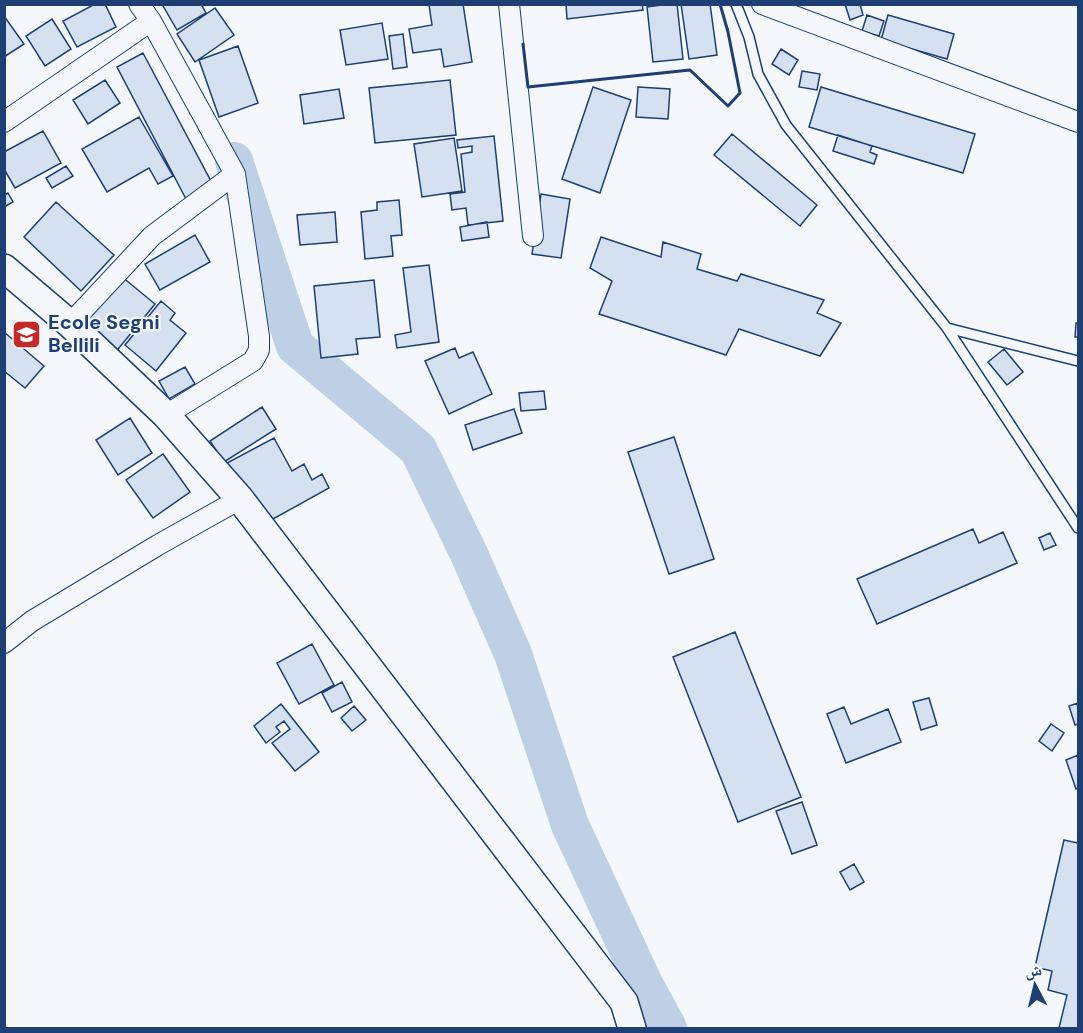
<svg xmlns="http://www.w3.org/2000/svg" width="1083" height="1033" viewBox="0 0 1083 1033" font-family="'DM Sans','Noto Naskh Arabic',sans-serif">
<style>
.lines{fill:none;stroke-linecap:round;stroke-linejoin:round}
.river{stroke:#bed0e5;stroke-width:38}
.building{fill:#d5e0f0;stroke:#1d3f73;stroke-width:1.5}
.lane-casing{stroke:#1d3f73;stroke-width:12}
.street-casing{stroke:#1d3f73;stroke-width:22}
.secondary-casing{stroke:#1d3f73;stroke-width:30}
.lane{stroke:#f4f7fb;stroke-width:9}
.street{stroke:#f4f7fb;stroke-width:20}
.secondary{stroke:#f4f7fb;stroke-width:27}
.wall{stroke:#1d3f73;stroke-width:3}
.labels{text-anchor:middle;stroke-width:4.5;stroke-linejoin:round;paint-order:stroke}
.poi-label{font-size:20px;font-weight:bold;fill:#1d3f73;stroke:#f4f7fb;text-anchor:start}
</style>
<rect width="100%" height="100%" fill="#f4f7fb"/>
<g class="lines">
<path class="river" d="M234,161L295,346L418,449L469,554L513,654L570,825L643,982L668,1028"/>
</g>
<path class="building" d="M95,4H105L116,27L77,47L63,21Z
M162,4H201L206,13L177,30Z
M463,4L472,62L444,67L441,49L413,53L409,29L432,25L429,5Z
M566,4H642L643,10L567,19Z
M669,4H677L683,59L653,62L647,7Z
M681,4H710L717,55L689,59Z
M845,4H860L863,15L850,20Z
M215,8L234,35L195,62L177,34Z
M867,15L884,21L879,36L862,31Z
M888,15L954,34L947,59L881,40Z
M4,16L24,44L4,57Z
M52,19L71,49L45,66L26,36Z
M382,23L388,59L346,65L340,30Z
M403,34L407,67L393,69L389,36Z
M238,46L258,103L219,117L199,60Z
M781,49L798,60L789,75L772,64Z
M143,53L213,185L186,199L117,67Z
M802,71L820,74L817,90L799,87Z
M105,80L120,103L88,124L73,100Z
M450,80L456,135L375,143L369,88Z
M593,87L631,100L600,193L562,179Z
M638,87L670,89L668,119L636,117Z
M821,87L975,134L963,173L809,127Z
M339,89L344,118L304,124L300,95Z
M139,117L173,176L158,184L149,168L107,192L82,149Z
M43,131L61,163L15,188L4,169V152Z
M732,134L817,205L800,226L714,155Z
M838,135L872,146L870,152L877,155L874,164L833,151Z
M494,136L503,221L468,225L466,208L452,210L450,194L465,192L461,154L472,152V146L458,148L457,140Z
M454,138L462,191L422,197L414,144Z
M66,166L73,176L52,188L46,178Z
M8,193L13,202L4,207V195Z
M541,194L570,199L561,258L532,254Z
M399,200L402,235L391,236L393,256L365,259L361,212L377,210V202Z
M56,202L114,255L81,291L24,237Z
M335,212L337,242L300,245L297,215Z
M487,222L489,237L462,241L460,227Z
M195,235L210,262L160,290L145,264Z
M601,237L661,257L663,242L701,254L697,269L737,281L741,274L824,300L817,313L841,323L820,356L739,329L726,355L599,314L612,281L590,268Z
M429,265L439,342L397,348L395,335L411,332L403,268Z
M121,276L155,304L114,354L80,326Z
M374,280L380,337L356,339L358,354L321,358L314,286Z
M161,301L175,313L170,320L186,333L156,371L125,345Z
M1076,323H1078V337H1075Z
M4,332L44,366L25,388L4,371Z
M455,348L459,358L473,352L492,394L449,414L425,361Z
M1004,349L1023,372L1007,385L988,362Z
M185,367L195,384L169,399L159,381Z
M544,391L546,409L521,411L519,393Z
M262,407L276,429L224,462L210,441Z
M514,409L522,433L473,450L465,425Z
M130,418L152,453L118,475L96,440Z
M674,437L714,559L669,574L628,452Z
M274,438L292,471L304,464L312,480L322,474L329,488L264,524L248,500L227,463Z
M163,454L190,492L153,518L126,480Z
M973,529L979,543L1003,532L1017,563L877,624L857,579Z
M1050,533L1056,545L1044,550L1039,538Z
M735,632L801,797L738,822L673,657Z
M312,644L334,685L299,704L277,663Z
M342,682L352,702L332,712L322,693Z
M929,698L937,725L921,730L913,702Z
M1078,703V724L1075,725L1069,706Z
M281,704L319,752L295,771L272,743L290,729L284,721L276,727L280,732L266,743L254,726Z
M354,706L366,720L352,731L341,718Z
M844,707L851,724L888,709L901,742L846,763L827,714Z
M1051,724L1064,733L1052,751L1039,741Z
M1078,755V788L1076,789L1066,760Z
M802,802L817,845L792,854L776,811Z
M1064,840L1078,843V1028H1059L1067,995L1048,990L1052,971L1035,967Z
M854,864L864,882L850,890L840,872Z"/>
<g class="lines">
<defs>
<path id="lane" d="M736,4L749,37L758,74L786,125L947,328L1078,528
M947,328L1078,361"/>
<path id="street" d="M139,4L151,21L235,174L259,336V350L253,361L166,415
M509,4L533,236
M762,4L1078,122
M4,122L151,21
M70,324L152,236L235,174
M4,643L32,621L158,545L240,499"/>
<path id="secondary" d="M4,268L70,324L166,415L240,499L624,1002L632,1028"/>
</defs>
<use href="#lane" class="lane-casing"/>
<use href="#street" class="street-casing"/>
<use href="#secondary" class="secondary-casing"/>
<use href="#lane" class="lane"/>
<use href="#street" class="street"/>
<use href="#secondary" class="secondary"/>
<path class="wall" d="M523,44L528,87L690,70L728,106L740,93L728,32L720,4"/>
</g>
<defs>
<symbol id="school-square" viewBox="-11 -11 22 22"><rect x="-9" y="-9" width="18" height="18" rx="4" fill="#c62828" stroke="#f4f7fb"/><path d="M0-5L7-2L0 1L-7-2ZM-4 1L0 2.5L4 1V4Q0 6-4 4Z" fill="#fff"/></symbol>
</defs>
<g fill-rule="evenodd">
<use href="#school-square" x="10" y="318" width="33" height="33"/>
</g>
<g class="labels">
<g class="poi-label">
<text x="48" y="329">Ecole Segni<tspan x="48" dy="23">Bellili</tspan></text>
</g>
</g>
<rect width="1083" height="1033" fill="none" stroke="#1d3f73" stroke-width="12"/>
<g transform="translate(1035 985) rotate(353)" stroke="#f4f7fb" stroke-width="4.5" paint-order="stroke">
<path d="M0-4.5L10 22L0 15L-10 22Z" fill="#1d3f73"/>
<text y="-9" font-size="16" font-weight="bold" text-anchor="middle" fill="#1d3f73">ش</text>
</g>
</svg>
